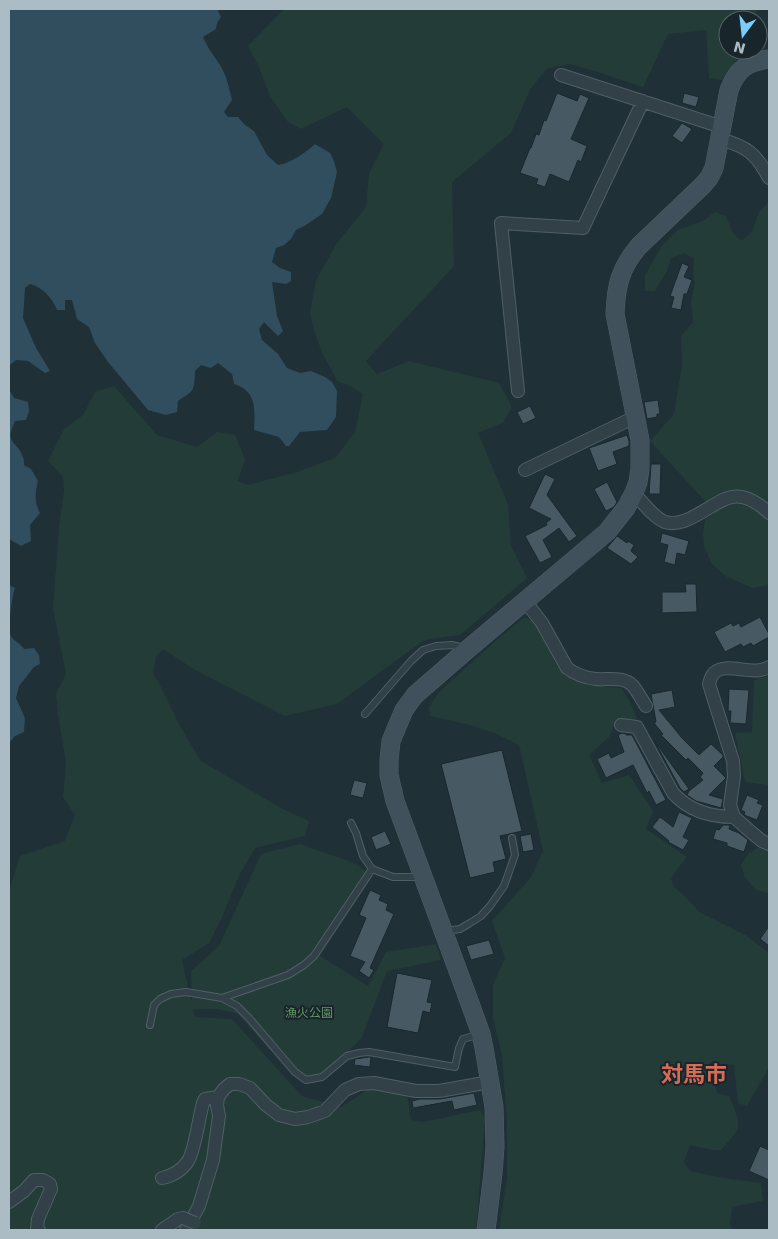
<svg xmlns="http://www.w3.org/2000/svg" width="778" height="1239" viewBox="0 0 778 1239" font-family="'DejaVu Sans','Noto Sans JP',sans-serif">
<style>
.green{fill:#243c37}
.water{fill:#304e5e}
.building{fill:#475a64;stroke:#1a282e}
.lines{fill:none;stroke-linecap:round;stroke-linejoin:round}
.lane-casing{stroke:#505f66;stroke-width:8}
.street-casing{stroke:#505f66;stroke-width:14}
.secondary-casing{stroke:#505f66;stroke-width:19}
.lane{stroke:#324148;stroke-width:6}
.street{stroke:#324148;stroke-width:12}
.secondary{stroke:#40515b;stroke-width:18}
.street-bridge-casing{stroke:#505f66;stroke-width:14;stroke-linecap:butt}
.street-bridge{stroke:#324148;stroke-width:12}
.labels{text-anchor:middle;stroke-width:4;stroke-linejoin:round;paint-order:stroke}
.park-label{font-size:12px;fill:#659663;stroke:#18262c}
.town-label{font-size:22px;font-weight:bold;fill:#d76c55;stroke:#18262c}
</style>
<rect width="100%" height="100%" fill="#1f3037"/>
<path class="green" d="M284,9H759L752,20H728V50H744L722,80L709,78L706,30L668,34L643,87L598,72L569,64L546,69L530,90L511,133L452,182L454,266L366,361L377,374L409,361L499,383L512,407L503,423L478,433L508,504L511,546L527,578L460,635L424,640L337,704L285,716L195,670L163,649L156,657L153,673L161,687L181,728L201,761L281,808L309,821L305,836L255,848L239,876L222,917L209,943L182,960L191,1000L192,999L191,971L219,946L261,854L300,844L354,863L373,876L320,956L368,986L386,952L436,944L441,960L387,971L362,1037L339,1062L323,1073L310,1078L292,1076L238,1014L218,1009H196L193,1010L195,1017L232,1019L302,1096L341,1107L369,1089L407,1095L410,1115L411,1120L423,1122L480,1110L485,1119L476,1230H9V891L20,856L65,841L75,815L63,797L66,762L58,714L56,694L66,674L53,609L59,526L64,491L63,477L48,461L64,429L83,415L95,392L114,386L157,435L197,447L217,432L235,435L245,459L238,481L247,485L297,472L335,458L355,432L363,394L350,386L337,381L322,352L314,331L310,313L316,280L335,246L366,207L369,174L384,144L347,107L301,129L288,122L270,96L258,65L248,46Z
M769,201V583L767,585L753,588L727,577L712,564L704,547L703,533L705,520L717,511L704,500L650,441L674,414L682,365L681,336L693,322L691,301L695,283L693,275L694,258L684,253L671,258L667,271L655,291H645V275L661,247L678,230L703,221L715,212L726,216L733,233L741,241L752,232L759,212Z
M525,617C536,622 537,627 543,637C549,646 552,659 559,668C571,683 603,687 621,688L630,702L637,719L614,724L610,736L589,755L602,783L629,775L653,811L646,829L687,857L678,868L671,879L674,887L686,897L699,912L747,936L769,953V1067L747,1106L738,1103L734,1065L710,1063L717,1093L729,1096C741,1125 744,1126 721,1150H712L690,1145L684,1162L690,1171L717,1177L761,1183L763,1201L732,1207L730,1224L733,1230H499L507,1178V1123L502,1056L493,1018V985L505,958L492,921L531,877L543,851L519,745L495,733L470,725L430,716L429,707L439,692L500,637Z
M769,676V789L767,785L745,782L735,733L752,732L754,680Z
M759,847L769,851V893L756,890L745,877L741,865L749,853Z"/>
<path class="water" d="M9,9H217L221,17L217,23L216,29L203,37C207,47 214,56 220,65C227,76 229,88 232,100L224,112L228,117H238L245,125L254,131L267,155L278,165C291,163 305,153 315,144L330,153L334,161L337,172L331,198L322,214L306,225L296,230L291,239L284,245L276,248L272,262L280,268L291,272V281L286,284L272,282L277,316L283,331L278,336L264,322L259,329L262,340L278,354L287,368L300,373L311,371L325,377L332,382L337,391L336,417L327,430L300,432L289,446H286L279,437L254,430C255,410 257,391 234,384L232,374L218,363L211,368L201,365L195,371C194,391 195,390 178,401L177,412L166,415L148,410L108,362L95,343L89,327L77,319L72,300H65V310H57C52,298 43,287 30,284L25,288L23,318L36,348L50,371L45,373L28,361L16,360L9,366Z
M9,389L14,398L28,402L29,411L26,420L15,421C4,445 17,440 23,457C24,460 24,463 24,465L31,469L38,481C35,494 34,501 40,513L30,525L31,541L21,546L9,539Z
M9,585L15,588C12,596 8,627 10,634C12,641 20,642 24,649L34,648L39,655L40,664L34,667L19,686L16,698L25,718L24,732L15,736L9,743Z"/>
<path class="building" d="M557,93L577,101L580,94L589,98L571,139L587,146L581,162L578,160L569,182L550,174L545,187L536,184L538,179L520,173L530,148H531L536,134L539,135L544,120L546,121Z
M684,93L699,97L696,107L682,103Z
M682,123L692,129L682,143L672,136Z
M682,263L689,266L684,277L692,280L687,294H684L681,310L671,308L674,297L670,296Z
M658,400L660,414H657V417L647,419L644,402Z
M530,406L536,418L523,424L517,412Z
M627,435L629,441V446L613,452L617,464L598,471L589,448Z
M651,464H661L660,494H649Z
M545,474L555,479L547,495L577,536L569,542L559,528L543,540L552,557L540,563L525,536L547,525L546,523L551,519L529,508Z
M607,482L617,502L614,507L606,511L594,489Z
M662,533L689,541L685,555L677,553L675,565L664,562L668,545L660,543Z
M617,536L627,543L628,541L634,545L631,551L638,557L631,564L607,548Z
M685,584H696L697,612L662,613V592H686Z
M760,617L769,634V637L753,646L751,643L743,647L741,644L725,652L714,632L731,623L733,626L739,623L741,627Z
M729,689L749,690L746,724L730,723L731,711H728Z
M672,690L675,707L659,710L682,738L699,755L711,744L723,755V757L714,766L726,778L709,795L723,799L721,808L696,801L687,795L689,791L703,780L700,777L703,773L688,758L686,760L661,735L663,734L654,723L656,722L651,694Z
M622,733L626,734V735H632L666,800L656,805L649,791L647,793L633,765L606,778L597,759L609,753L611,758L624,752L618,735Z
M654,740L689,789L684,792L680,788Z
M502,750L522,831L500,836L506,859L493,862L495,872L470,878L441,764Z
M354,780L367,783L363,798L350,795Z
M747,795L759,800L757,803L763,805L757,820L744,815L745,812L741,810Z
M679,812L692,818L683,837L689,840L683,850L668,842L669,841L652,827L660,817L673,827Z
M723,825H730L729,829L739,833L748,840L744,852L727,846V843L713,839L716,829L719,830Z
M385,831L391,844L376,850L371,837Z
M531,834L534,850L523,852L520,836Z
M370,890L381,895L379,900L388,904L386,910L394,914L370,968L374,970L369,978L359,971L365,962L350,956L366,918L359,915Z
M769,926V946L760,939Z
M489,940L494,954L471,960L466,946Z
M397,973L432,980L427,1002L432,1003L430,1013L423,1011L418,1033L387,1027Z
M369,1057H371L370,1067L354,1065L355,1059Z
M474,1093L477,1105L454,1110L452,1101L413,1108L412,1101L420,1099H440Z
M760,1146L769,1150V1180L749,1171Z"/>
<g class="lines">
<defs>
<path id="lane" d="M365,714L411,661L423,650L436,646L452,645L464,648
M351,823L356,833L363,856L372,869L393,877H422
M445,931L460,929L470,923L481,916L490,906L504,886L515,855L512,838
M222,998L237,1006L249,1018L295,1072L306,1080L322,1077L347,1056L359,1053L369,1052L455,1067L459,1048L463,1039L480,1034
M150,1025L154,1005L160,999L171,994L186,992L222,998L288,975L304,965L314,956L372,869"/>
<path id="street" d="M561,75L722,127
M720,139C747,147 755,152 769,178
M518,391L501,223L583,228L643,101
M525,470L635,417
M634,493C643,503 653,517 665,522C671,524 678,523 684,521C720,507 732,478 769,513
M525,601L542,623L567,668C575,674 585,678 596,679C608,680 624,676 633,686C638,692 642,700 646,706
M769,667C754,677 726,661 714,673C711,676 710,680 709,684L733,761L734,776L730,805L734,817L751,832L762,841L769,844
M621,725L637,727L673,793C689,811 712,817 734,817
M162,1178C172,1176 182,1170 188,1161C195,1150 199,1117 203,1103L205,1099L218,1097
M9,1202L24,1191L34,1180H43L50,1184L51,1189L38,1219L37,1229L39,1230
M162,1230L178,1219L183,1218
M186,1230L199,1206L213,1160L219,1116L217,1105L218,1097L224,1089L230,1084H239L250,1088L266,1105L279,1115L295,1119L308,1117L325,1111L345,1090L359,1084L374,1083L416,1091H439L490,1082"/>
<path id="secondary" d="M486,1230L493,1173L495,1147L494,1107L484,1048L481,1034L464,987L395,801L389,775V760L391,741L404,710L415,695L468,649L607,532L626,508L634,493L638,482L640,469V440L615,314C616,286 620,268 639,246L703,185L709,178L714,168L729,90C737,69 747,62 769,59"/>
</defs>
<use href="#lane" class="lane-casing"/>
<use href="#street" class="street-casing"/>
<use href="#secondary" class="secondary-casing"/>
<use href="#lane" class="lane"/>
<use href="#street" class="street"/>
<use href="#secondary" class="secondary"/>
<defs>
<path id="street-bridge" d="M183,1218L195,1223"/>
</defs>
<use href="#street-bridge" class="street-bridge-casing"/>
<use href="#street-bridge" class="street-bridge"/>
</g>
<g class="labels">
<g class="park-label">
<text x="309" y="1017">漁火公園</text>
</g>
<g class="town-label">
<text x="694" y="1082">対馬市</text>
</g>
</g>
<rect width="778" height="1239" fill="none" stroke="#acbcc5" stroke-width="20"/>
<g transform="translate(743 35) rotate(195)"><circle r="24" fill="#18262c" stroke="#536269"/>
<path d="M0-4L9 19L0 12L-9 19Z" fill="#7acdfc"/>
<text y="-8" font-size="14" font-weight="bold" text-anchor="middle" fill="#acbcc5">N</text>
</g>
</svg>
